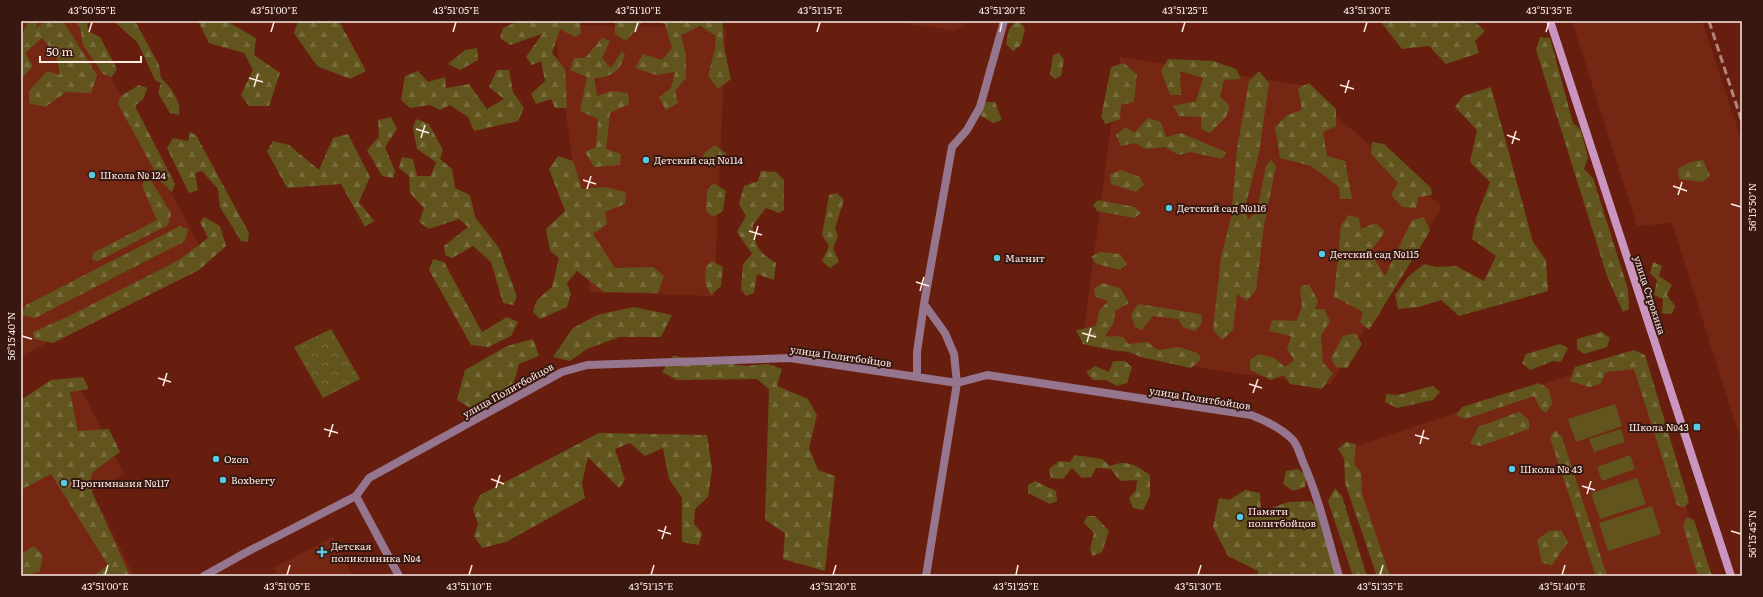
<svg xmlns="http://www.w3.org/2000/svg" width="1763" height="597" viewBox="0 0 1763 597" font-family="Literata,serif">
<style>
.built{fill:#762714}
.forest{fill:url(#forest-firs)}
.park{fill:url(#park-crowns)}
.garden{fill:#62541d}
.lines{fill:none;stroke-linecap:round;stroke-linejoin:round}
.street{stroke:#96758f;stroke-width:8}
.secondary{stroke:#ca95bf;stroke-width:8}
.rail{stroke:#b18479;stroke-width:3;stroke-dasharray:8 4;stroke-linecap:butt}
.ticks{fill:none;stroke:#fceae5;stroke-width:1.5}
.poi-dot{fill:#57c9e2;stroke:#37170f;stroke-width:1.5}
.labels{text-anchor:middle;stroke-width:4;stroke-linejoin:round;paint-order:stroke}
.poi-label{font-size:10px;fill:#fceae5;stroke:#37170f;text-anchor:start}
.street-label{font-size:10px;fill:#fceae5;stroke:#37170f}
.neatline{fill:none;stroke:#fceae5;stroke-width:1.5}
.ticks-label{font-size:10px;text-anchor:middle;fill:#fceae5}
</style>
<defs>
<pattern id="forest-firs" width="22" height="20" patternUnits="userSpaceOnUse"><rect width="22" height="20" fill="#62541d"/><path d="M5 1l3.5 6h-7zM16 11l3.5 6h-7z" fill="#796d3e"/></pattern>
<pattern id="park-crowns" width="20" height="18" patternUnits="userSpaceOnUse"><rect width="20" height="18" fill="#62541d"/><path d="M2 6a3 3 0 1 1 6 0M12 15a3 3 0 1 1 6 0" fill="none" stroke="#796d3e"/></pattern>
</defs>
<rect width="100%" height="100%" fill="#671e0e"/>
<path class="built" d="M21,21H82L207,261L21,356Z
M891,21H969L955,31Z
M1572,21H1702L1742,142V444L1672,223L1637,226Z
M554,25L726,28L714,296L590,292Z
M1120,57L1300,85L1442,207L1330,385L1212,370L1083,338Z
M1637,354L1708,576H1376L1346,480L1344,450L1533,387Z
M76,379L124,474L92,492L134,576H21V414Z
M332,537L353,576H278L274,568Z"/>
<path class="forest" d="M44,21H63L97,75L91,93L66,92L45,107L29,103V91L47,71L60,75L56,54L42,38L25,53L33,66L21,79V42Z
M75,21H87L88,31L100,37L117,69L112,77L103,74L83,45L80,28Z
M116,21H135L159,65L161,78C170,86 182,102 179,115L170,113L158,93L161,83L155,80L138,43L116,23Z
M198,21H226L256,38L254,55L280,73L269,106H249L241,95L253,70L244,53L209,43Z
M298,21H339L366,71L350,79L317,66L294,33Z
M518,21H580L581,33L575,37L560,29L552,53L565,69L567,108H555L551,99L536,104L531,94L545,81L541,61L532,65L526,57L542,34L510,45L500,38L503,28Z
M615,21H643L626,41L615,34Z
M653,21H720L723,23V43L731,79L718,89L708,76L715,49L716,36L700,26L681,35L686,55V78L675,91L678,103L666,110L659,97L671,88L675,72L656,75L635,68L643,54L662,60L672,48L665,24Z
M1014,21H1020L1025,29L1021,45L1013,51L1006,44L1009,29L1015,22Z
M1380,21H1474L1485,31L1475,41L1479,53L1446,64L1429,46L1402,49Z
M1540,37L1550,38L1573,123L1581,130L1588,158L1584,169L1593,178L1628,289L1629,309L1623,312L1607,276L1536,50Z
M602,38L610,41L602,58L611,68L622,51L625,55C619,72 612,77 594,78L597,96L612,91L628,93L629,104L610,113L606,149L621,154L620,165L594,167L585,152L596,147L598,119L580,111L587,77L570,70L574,58H585Z
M477,48L478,60L460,70L448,64L465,50Z
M1059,53L1064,60L1061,76L1055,79L1050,74L1053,55Z
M1168,59L1213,61L1236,69L1241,79L1224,80L1220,97L1230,106L1226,117L1210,133L1201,129V117L1179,116L1173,106L1196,101L1203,78L1180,71L1181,95H1170L1161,71Z
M1124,63L1137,75L1134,102L1121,105L1120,119L1106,124L1101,117L1111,67Z
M497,70H509L513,92L524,108L518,121L474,131L468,117L450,105L440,110L430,105L410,108L401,100L405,76L418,71L428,82L445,77L446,88L469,84L487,109L504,99L489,87Z
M1259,71L1269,83L1259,153L1244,211L1248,219L1257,212L1266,166L1271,160L1276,166L1264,225L1256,290L1247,301L1237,294L1233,330L1222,340L1213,330L1221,257L1231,218L1237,149L1249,81Z
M1309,83L1336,109V126L1323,132L1327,156L1345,161L1352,199H1340L1339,187L1311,166L1280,158L1275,127L1287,115L1302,110L1298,88Z
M139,85L147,88L144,98L135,106L175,184L172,192L160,181L118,104L121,96Z
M1491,87L1533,242L1546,260L1548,291L1459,316L1441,300L1419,307L1398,309L1395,295L1408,277L1424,264L1435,267L1456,266L1484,281L1496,256L1472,239L1476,218L1490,182L1470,162L1477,130L1455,107L1463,96Z
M983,102H995L1002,120L993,123L980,115Z
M391,117L397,129L385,147L395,171L393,178L382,176L367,150L379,137L378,120Z
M1148,118L1161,122L1166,137L1181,133L1226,152L1222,159L1190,152L1179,155L1165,147L1146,149L1135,143L1121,146L1116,135L1126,127L1134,133Z
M416,119L429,124L443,150L440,159L452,169L455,188L470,195L475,217L499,248L517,297L513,305L503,303L491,262L473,246L452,258L445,255L444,246L468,227L459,219L429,229L419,222L424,208L410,193L409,176L399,168L402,157L413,159L417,176H431L436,162L417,149L413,128Z
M190,132L196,135L249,233L248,242L241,241L220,207L218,189L202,171L195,173L198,190L189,193L167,148L173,138L188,141Z
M348,134L370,177L359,202L374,221L365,227L341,184L287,188L267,151L273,141L289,145L319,170L333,138Z
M1372,142L1384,144L1431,188L1432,195L1418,197L1416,208L1402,207L1391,195L1398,183L1371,154Z
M715,145L727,154L713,167L701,163L704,153Z
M558,156L573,161L582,189L604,187L626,192L625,204L605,212L607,224L593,234L615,268L653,267L664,276L658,293L604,292L577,271L567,283L571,294L567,307L540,319L533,312L537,300L552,287L559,258L550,251L546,229L565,211L549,169Z
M1703,160L1710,175L1703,182L1679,179L1678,169L1690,162Z
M1121,170L1140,177L1144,185L1136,192L1111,184L1110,175Z
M761,171L776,172L784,180V210L779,213L766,208L753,225C754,245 759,253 776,263L774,280L757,274L754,293L746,296L741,289L743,264L752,254L737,232L746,216L739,204L744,186L758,181Z
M145,178L150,179L171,213L168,225L98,261L92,260L93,253L157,220L142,186Z
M714,183L726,191L723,211L713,217L706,211L707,190Z
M837,193L844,200L835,228L838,237L833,248L839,262L830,268L822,261L829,246L822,235L829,195Z
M1098,200L1135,207L1141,213L1134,218L1097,211L1093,205Z
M1348,215L1359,218L1361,229L1376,223L1385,232L1370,252L1385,276L1412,220L1424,217L1430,231L1369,330L1360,322L1363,312L1334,297L1341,226Z
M204,217L220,226L226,246L199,270L53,343L34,339L33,332L67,317L179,260L208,238L200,222Z
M180,226L188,229L185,241L35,318L21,315L26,305Z
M1100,252L1120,254L1127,264L1120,270L1097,264L1091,257Z
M433,259L444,262L482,332L507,317L518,322L511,336L488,347L471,345L429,270Z
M712,261L723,267L721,286L711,295L705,283L706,267Z
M1653,262L1662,266L1659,276L1672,285L1667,295L1675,306L1672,314L1662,313L1663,299L1654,295L1657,280L1650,273Z
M1102,283L1120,288L1129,303L1115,311L1114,322L1105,336L1123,337L1128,344L1147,342L1158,350L1179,347L1198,353L1201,359L1191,368L1141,357L1129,352L1111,350L1083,344L1076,330L1096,326L1099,311L1108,301L1096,297L1094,289Z
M1309,284L1318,301L1315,309H1324L1330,321L1321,336L1323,363L1333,373L1322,389L1290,384L1284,375L1271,380L1250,370V360L1259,354L1274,358L1285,367L1294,360L1287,349L1291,336L1269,331L1272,320L1296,321L1302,307L1300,287Z
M1138,304L1201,314L1202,323L1195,331L1183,327L1178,319L1153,316L1142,330L1135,327L1131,315Z
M634,307L672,315L661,337H619L587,349L570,361L553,357L573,328L597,315Z
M1602,332L1610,338L1607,347L1584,354L1577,349V339Z
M1355,333L1362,344L1347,368L1336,367L1331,358L1343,336Z
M533,339L539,356L519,364L512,389L474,410L457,400L465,370L507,346Z
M1560,344L1568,348L1561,362L1553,361L1530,370L1522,363L1526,354Z
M1634,350L1645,355L1689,502L1684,508L1677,505L1634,369L1606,372L1600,384L1589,387L1570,381L1575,367Z
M673,356L746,366L768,364L782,369L777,386L808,399L817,415L809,448L818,470L835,476L825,571L783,559L785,533L765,520L769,389L757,379L677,380L662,372Z
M1113,361H1125L1132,367L1127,383L1117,386L1106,380H1093L1086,372L1095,366L1109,372Z
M83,377L89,389L70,392L78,431L109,429L120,452L93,472L89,485L130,576H93L108,565L51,474L21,490V400L51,380Z
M1539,383L1549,389L1552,404L1546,413L1541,410L1534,396L1466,419L1456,415L1462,407Z
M1433,386L1440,392L1433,400L1397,408L1385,402L1386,394L1398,395Z
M1519,412L1529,420V429L1480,446L1470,444L1478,427Z
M1555,430L1562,437L1607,576H1596L1550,438Z
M599,433L707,435L712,469L708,497L695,509L694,524L702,533L699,545L682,542V498L669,479L663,448L645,456L630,443L615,449L625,480L619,488L588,457L582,483L585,498L506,542L482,548L474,536L478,524L473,509L480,495Z
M1346,442L1356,444L1354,464L1361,472L1362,494L1390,576H1377L1345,483L1344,458L1338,449Z
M1075,455L1102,459L1110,466C1127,459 1136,465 1150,475V496L1143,510L1133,508L1129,498L1136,490L1137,480L1120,481L1111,469L1096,468L1091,477L1082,478L1072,468L1063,479L1051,478L1049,469L1059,461L1070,462Z
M1298,469L1307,476L1305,487L1293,491L1283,484L1286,471Z
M1035,481L1056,491L1057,501L1050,504L1028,493V485Z
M1335,488L1342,496L1367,576H1353L1328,501Z
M1245,490L1260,493L1261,512L1288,502L1311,501L1319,512L1340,576H1258V571L1228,556L1213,527L1219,498L1229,500Z
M1087,516H1095L1109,531L1102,552L1092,556L1090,549L1094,533L1084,523Z
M1687,517L1694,520L1712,576H1698L1683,526Z
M1561,530L1568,542L1552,565L1542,563L1537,540L1549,531Z
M34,546L43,555L40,571L26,576L21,571V554Z"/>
<path class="park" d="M331,329L360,379L323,398L294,347Z"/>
<path class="garden" d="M29,21L38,22L35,32L21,51V36Z
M1615,404L1622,426L1576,442L1568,419Z
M1621,429L1625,442L1594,452L1589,439Z
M1630,455L1635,469L1602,481L1597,467Z
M1637,478L1646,504L1600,519L1591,493Z
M1652,506L1661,534L1608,551L1599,523Z"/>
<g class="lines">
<path class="street" d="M924,304L945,333L954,354L957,383L926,576
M917,377V352L924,304L952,147L967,130L980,107L1004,21
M356,496L399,576
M204,576L245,553L356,496L369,478L562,372L587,365L790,358L957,383L987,375L1251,415C1267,421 1281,428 1293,440C1298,446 1300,455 1303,462C1319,498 1328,538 1339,576"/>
<path class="secondary" d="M1550,21L1731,576"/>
<path class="rail" d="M1709,21L1742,122"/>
</g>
<path class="ticks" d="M89,32L92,22M271,32L274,22M453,32L456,22M635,32L638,22M817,32L820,22M1000,32L1002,22M1182,32L1185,22M1364,32L1367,22M1546,32L1549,22M249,78L263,82M1340,85L1354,89M254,87L258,74M1345,93L1349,80M416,129L429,133M1507,135L1520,140M421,138L425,125M1512,144L1516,131M583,180L596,184M1673,186L1687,191M587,189L591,176M1678,195L1682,182M1731,204L1741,207M749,231L762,235M754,240L758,226M916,282L929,286M920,291L924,277M1082,333L1096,337M22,336L32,339M1087,342L1091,328M158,378L171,382M1249,384L1262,388M163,386L167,373M1253,393L1258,379M324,429L338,433M1415,435L1429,439M329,437L333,424M1420,444L1424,430M491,479L504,484M1582,486L1595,490M496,488L500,475M1587,494L1591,481M658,530L671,534M1731,531L1741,534M662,539L666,526M105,575L108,565M287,575L290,565M469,575L472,565M651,575L654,565M833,575L836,565M1016,575L1018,565M1198,575L1201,565M1380,575L1383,565M1562,575L1565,565"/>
<g class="poi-dot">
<circle cx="646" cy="160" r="4"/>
<circle cx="92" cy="175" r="4"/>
<circle cx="1169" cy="208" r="4"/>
<circle cx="1322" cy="254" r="4"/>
<circle cx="997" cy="258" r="4"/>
<rect x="1693" y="423" width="8" height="8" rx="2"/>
<circle cx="216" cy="459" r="4"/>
<circle cx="1512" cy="469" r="4"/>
<circle cx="223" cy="480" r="4"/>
<circle cx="64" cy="483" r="4"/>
<circle cx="1240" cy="517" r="4"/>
<path d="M320 546h4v4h4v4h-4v4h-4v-4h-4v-4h4z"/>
</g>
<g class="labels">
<g class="poi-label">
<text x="654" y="164">Детский сад №114</text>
<text x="100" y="179">Школа № 124</text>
<text x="1177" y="212">Детский сад №116</text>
<text x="1330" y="258">Детский сад №115</text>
<text x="1005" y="262">Магнит</text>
<text x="1689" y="431" text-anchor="end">Школа №43</text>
<text x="224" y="463">Ozon</text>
<text x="1520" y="473">Школа № 43</text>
<text x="231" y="484">Boxberry</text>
<text x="72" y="487">Прогимназия №117</text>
<text x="1248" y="515">Памяти<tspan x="1248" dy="12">политбойцов</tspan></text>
<text x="331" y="550">Детская<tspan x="331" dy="12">поликлиника №4</tspan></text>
</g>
<g class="street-label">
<text transform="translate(1650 295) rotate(72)" y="4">улица Строкина</text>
<text transform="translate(841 356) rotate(8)" y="4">улица Политбойцов</text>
<text transform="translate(508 390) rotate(-29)" y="4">улица Политбойцов</text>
<text transform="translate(1200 398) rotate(9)" y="4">улица Политбойцов</text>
</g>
</g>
<rect width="1763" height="597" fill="none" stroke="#37170f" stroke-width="44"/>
<path d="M40 56v6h101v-6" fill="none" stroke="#fceae5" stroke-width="2"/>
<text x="46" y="56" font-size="12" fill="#fceae5" stroke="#37170f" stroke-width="3" paint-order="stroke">50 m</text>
<rect x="22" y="22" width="1719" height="553" class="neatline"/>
<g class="ticks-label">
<text x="92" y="14">43°50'55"E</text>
<text x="274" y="14">43°51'00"E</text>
<text x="456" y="14">43°51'05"E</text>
<text x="638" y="14">43°51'10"E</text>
<text x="820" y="14">43°51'15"E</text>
<text x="1002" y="14">43°51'20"E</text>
<text x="1185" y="14">43°51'25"E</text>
<text x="1367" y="14">43°51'30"E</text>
<text x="1549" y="14">43°51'35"E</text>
<text transform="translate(1752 207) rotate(-90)" y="4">56°15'50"N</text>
<text transform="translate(11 336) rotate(-90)" y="4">56°15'40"N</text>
<text transform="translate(1752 534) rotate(-90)" y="4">56°15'45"N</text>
<text x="105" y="590">43°51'00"E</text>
<text x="287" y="590">43°51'05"E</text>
<text x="469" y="590">43°51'10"E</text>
<text x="651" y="590">43°51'15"E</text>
<text x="833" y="590">43°51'20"E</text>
<text x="1016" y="590">43°51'25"E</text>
<text x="1198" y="590">43°51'30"E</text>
<text x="1380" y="590">43°51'35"E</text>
<text x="1562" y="590">43°51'40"E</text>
</g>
</svg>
